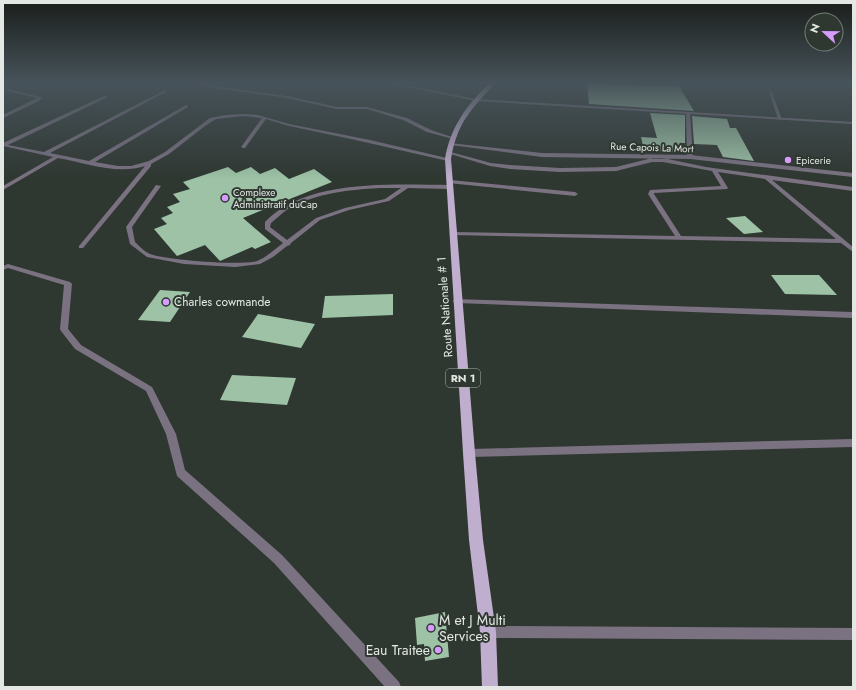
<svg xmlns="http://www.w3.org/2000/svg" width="856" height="690" viewBox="0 0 856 690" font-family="Jost,sans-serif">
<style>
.building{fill:#9dc2a5}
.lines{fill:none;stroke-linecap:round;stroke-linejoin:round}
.lane{fill:#7b7281;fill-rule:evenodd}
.street{fill:#7b7281;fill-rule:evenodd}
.primary{fill:#c0aece;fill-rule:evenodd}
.poi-dot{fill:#d59cfb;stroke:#2f3731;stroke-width:1.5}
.labels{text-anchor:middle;stroke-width:4;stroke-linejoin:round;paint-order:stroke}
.far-street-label{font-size:10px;fill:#e3e8e4;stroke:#2f3731}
.far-poi-label{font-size:10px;fill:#e3e8e4;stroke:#2f3731;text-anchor:start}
.shield{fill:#2f3731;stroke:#adb3ae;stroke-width:1}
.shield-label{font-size:11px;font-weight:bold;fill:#e3e8e4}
.poi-label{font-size:12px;fill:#e3e8e4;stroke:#2f3731;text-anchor:start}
.street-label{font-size:12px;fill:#e3e8e4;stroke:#2f3731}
.near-poi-label{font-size:14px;fill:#e3e8e4;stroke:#2f3731;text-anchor:start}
</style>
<rect width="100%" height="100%" fill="#2f3731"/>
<path class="building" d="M587,83L654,86L653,85L679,86L694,111L589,104Z
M650,113L685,115V143H681L684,153L644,150L641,137L657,138Z
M692,116L727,119L730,128H736L754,161L723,157L717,145L694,144Z
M228,167L236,173L251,167L260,174L275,168L289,179L314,169L332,182L243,218L271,242L255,249L252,247L220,261L205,245L177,256L154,229L167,224L161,218L173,213L167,207L180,202L173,194L190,189L183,182Z
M745,216L763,232L744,234L726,218Z
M771,275H819L837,295L785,294Z
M160,290L190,292L170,322L138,320Z
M393,294V315L322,318L325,296Z
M258,314L315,324L301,348L242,337Z
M232,375L296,378L287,405L220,400Z
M445,612L449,657L425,661L424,644L417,645L415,618Z"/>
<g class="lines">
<path class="lane" d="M769,91L772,92L782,120L778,119Z
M688,112L690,113L693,157L690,159L687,157L686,113Z
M156,185L161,186L132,227L135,242C139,246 145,252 150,254C166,260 242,266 257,261C267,257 275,249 283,243L265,229V222C307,178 394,185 450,185L453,187L450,189L408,188L389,201L349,210L320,220L291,243L290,245L287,246L273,257L260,264L235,267L184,264L147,257L130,244L126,227ZM379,188H401L385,199L345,208L316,218L287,240L270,227L271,223C277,218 282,213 288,209C316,193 348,190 379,188Z"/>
<path class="street" d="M193,83L287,96L337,107H367L407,118L431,130L455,138L453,139L427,132L403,120L367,109H337L287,98L207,87Z
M387,83H394L476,99L853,122V124L476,101Z
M3,88L41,97L42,98L37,102L3,118V115L37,98L3,90Z
M165,90L166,92L50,153L89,161L186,105L188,106V107L95,162L118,166H131L149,161L165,152L210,118L226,115L243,114L258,115L289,124L370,140L451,159L448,161L351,139L289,126L266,119L245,148H243L241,147L262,118L243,116L216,119L205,126L169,154L151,164V166L83,248H79V246L145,166C117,175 86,163 58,158L3,190V186L53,157L3,146V143L104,96H106V98L8,145L44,152Z
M449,143L542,153L690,155L853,173V177L690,159L542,157L451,145H449Z
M447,151L491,163L510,165L560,168L616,167L652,158H663L706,167L853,187V191L772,180L853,247V252L841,243L451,235V233L453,232L675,236L648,194L650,190L721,186L712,171L663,162H652L616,171L560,172L510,169L490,166L447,153ZM718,172L765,179L836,239L681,236L654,194V193L727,189L728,188Z
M450,180L575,192L578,194L575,196L448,183V181Z
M8,264L70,282L72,284L68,329L81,345L152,387L176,434L185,470L282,555L399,682L401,687H385L274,563L177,476L166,434L146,391L75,349L61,331L60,329L64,285L8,268L3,270V266Z
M454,299L853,312V318L457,303H454L453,301Z
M853,439V447L469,457L466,456L464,453L466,450L469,449Z
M488,626L853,628V640L488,638L484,636L482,632L484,628Z"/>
<path class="primary" d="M490,83H495C472,109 457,122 451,159L475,453L483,540L496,632L498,687H482L480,632L469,540L463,453L445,159C450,128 467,104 490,83Z"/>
</g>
<linearGradient id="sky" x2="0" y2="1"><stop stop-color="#1a1e1b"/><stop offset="0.46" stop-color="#47535a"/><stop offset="1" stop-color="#47535a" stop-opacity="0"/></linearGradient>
<rect width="856" height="179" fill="url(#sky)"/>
<g class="poi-dot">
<circle cx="788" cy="160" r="4"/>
<circle cx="225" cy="198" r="4"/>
<circle cx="166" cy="302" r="4"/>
<circle cx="431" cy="628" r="4"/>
<circle cx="438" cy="650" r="4"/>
</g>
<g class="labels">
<g class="far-street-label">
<text transform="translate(652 147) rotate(2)" y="4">Rue Capois La Mort</text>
</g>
<g class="far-poi-label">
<text x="796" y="164">Epicerie</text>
<text x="233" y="196">Complexe<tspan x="233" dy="12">Administratif duCap</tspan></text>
</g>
<rect class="shield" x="446" y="369" width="34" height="18" rx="3"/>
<g class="shield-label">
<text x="463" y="382">RN 1</text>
</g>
<g class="poi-label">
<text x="174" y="306">Charles cowmande</text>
</g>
<g class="street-label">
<text transform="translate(445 307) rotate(-94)" y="4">Route Nationale # 1</text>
</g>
<g class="near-poi-label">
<text x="439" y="625">M et J Multi<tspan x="439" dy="16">Services</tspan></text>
<text x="430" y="655" text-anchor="end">Eau Traitee</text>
</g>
</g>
<rect width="856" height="690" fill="none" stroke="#e3e8e4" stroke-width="8"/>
<g transform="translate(824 32) rotate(292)"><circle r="19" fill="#2f3731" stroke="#777e79"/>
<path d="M0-3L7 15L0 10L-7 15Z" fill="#d59cfb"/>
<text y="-6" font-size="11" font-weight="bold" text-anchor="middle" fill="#e3e8e4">N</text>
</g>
</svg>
